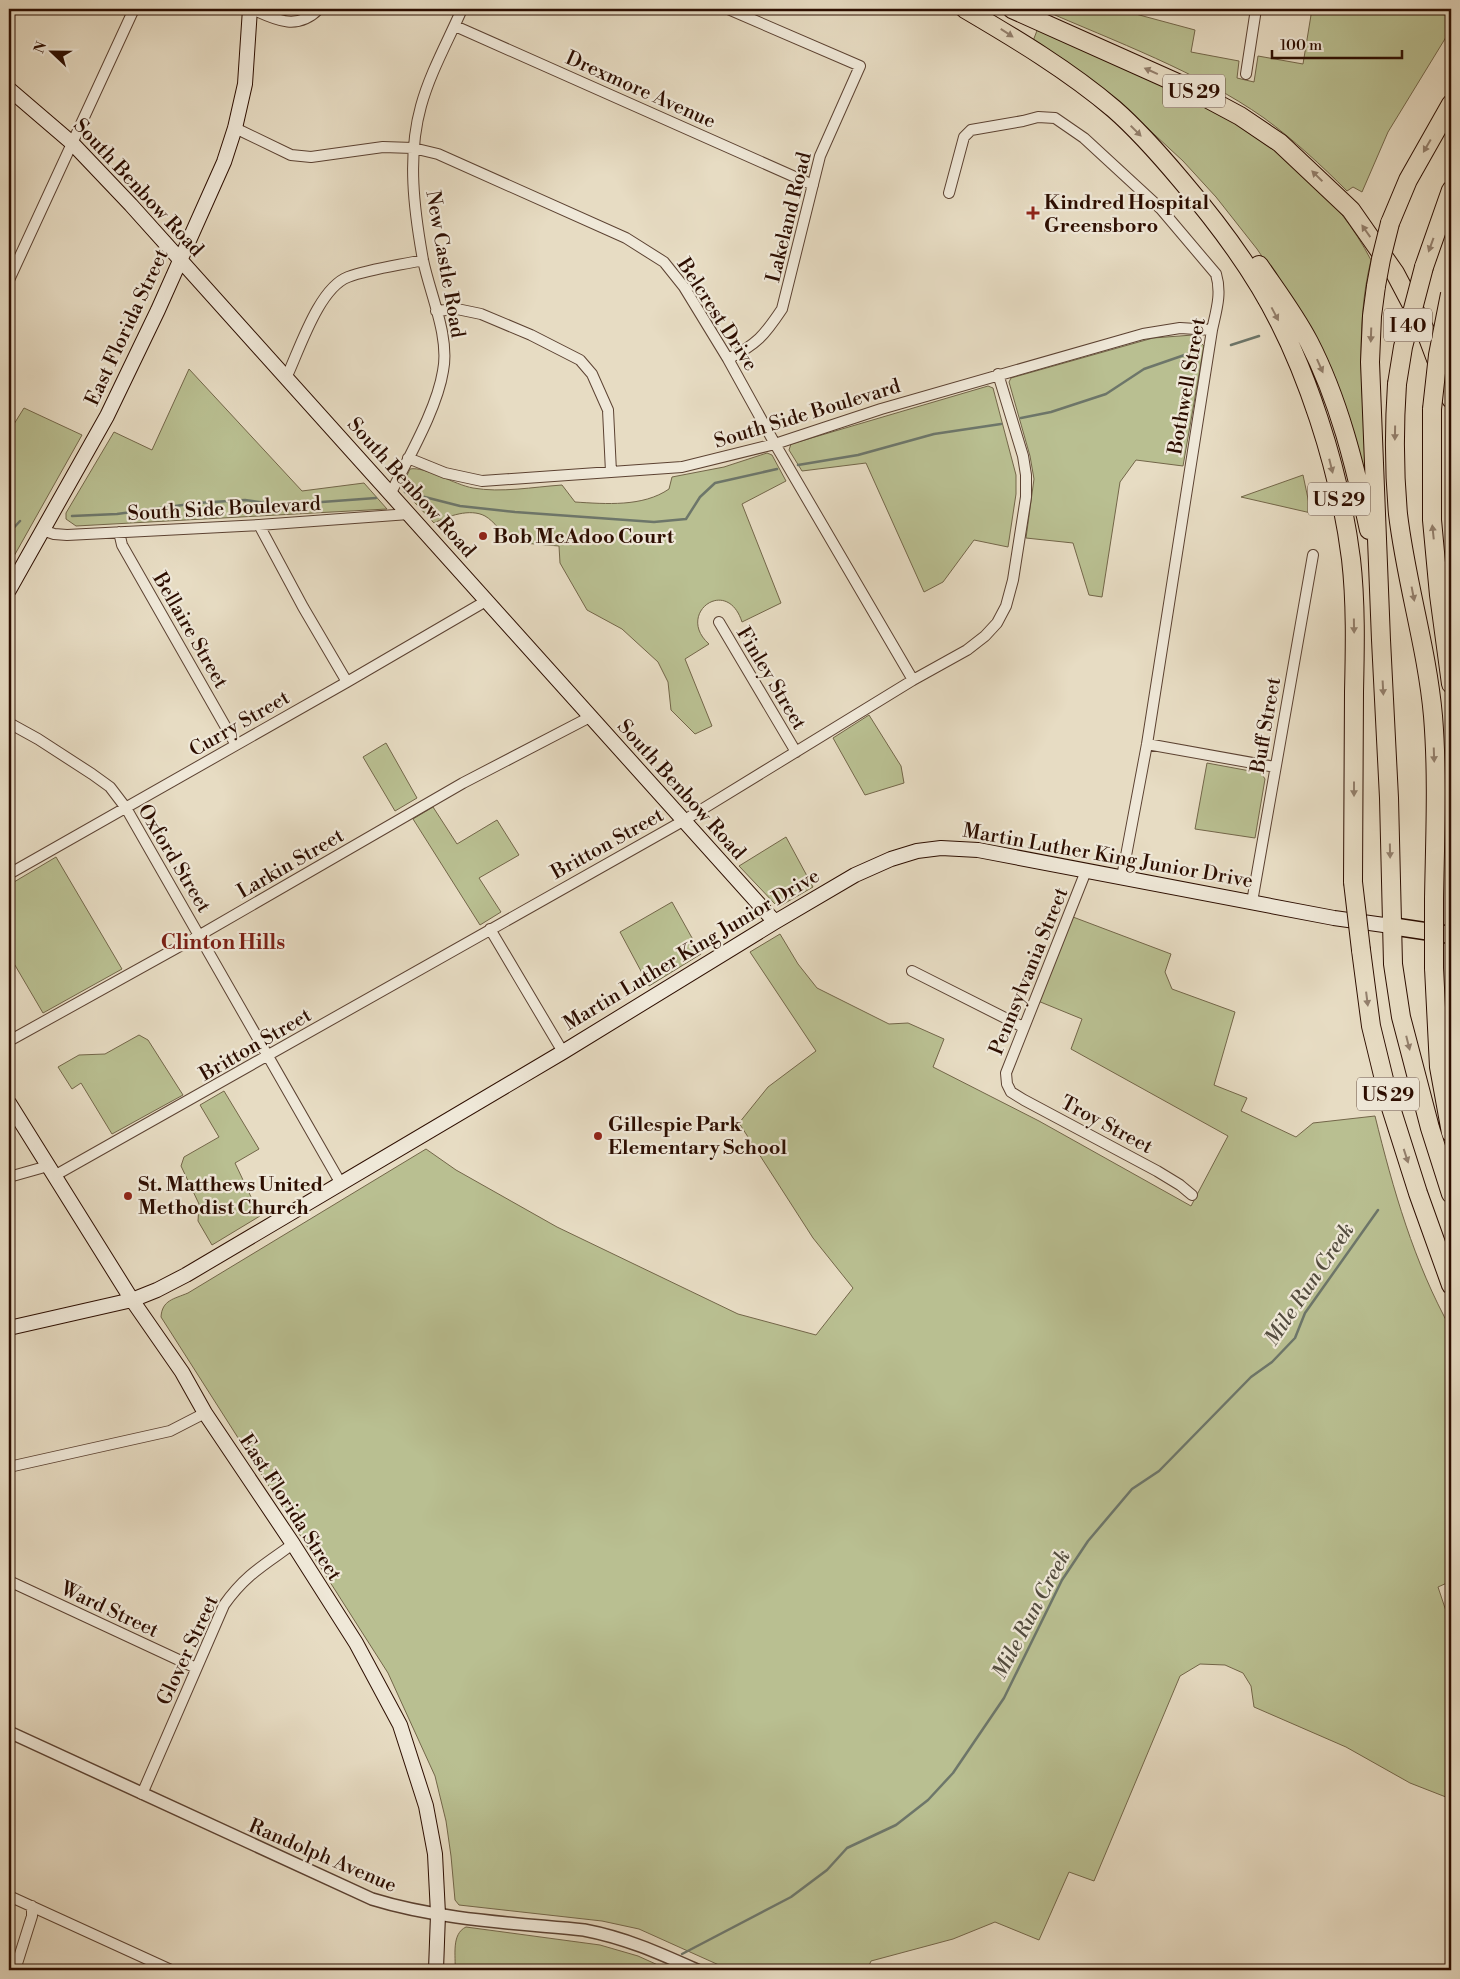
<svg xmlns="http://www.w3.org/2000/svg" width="1460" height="1979" viewBox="0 0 1460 1979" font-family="'Libre Bodoni',serif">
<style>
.green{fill:#b9bf91;stroke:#736649}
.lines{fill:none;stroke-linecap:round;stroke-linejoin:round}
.stream{stroke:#6d766a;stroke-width:2.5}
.minor-casing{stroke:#5c4232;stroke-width:12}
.tertiary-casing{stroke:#5c4232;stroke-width:14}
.secondary-casing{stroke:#2d0e01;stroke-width:16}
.trunk-casing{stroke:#2d0e01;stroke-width:19}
.motorway-casing{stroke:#2d0e01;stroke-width:20}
.minor{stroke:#efe8d8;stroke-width:10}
.tertiary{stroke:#efe8d8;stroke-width:11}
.secondary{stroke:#efe8d8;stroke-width:14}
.trunk{stroke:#e7dcc3;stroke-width:16}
.motorway{stroke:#e7dcc3;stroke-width:18}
.motorway-bridge-casing{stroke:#2d0e01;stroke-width:20;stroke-linecap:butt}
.motorway-bridge{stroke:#e7dcc3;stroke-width:18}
.oneway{fill:#937f6c}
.poi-dot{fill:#8f2418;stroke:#efe8d8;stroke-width:2}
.labels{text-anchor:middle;stroke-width:4.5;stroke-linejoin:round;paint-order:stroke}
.shield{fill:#efe8d8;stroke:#674f42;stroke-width:1}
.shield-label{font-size:19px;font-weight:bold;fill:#2d0e01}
.street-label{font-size:20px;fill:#2d0e01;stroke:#efe8d8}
.poi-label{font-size:20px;font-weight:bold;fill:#2d0e01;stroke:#efe8d8;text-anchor:start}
.neighbourhood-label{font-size:21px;font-weight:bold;fill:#7a1f14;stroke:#efe8d8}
.water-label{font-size:21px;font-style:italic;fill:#524b3e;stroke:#efe8d8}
</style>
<rect width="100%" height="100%" fill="#e7dcc3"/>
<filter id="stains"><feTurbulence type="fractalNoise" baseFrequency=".004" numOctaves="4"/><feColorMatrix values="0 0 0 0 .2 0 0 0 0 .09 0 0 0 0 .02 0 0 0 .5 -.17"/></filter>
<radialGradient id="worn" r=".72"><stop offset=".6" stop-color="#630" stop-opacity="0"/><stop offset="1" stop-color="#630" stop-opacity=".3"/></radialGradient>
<path class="green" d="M1041,9H1117L1195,30L1191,52L1239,61L1237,78L1254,82L1258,56L1303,64L1312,9H1451V29L1388,132L1362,192L1353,187L1347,191C1321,165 1294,140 1264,118C1199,72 1114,41 1041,9Z
M1038,28C1078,46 1119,65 1159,84C1178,92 1199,100 1218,111C1280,146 1338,196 1371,260C1354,329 1363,404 1368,474H1362L1295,305L1257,249L1216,197L1183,161L1142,123L1088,78L1033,41Z
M1193,335L1204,346L1183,466L1136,460L1120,482L1102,597L1089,595L1073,543L1026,538L1034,479L1030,456L1009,382L1011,378L1153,338Z
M189,369L302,491L364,483L387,509L76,526L66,519V513L114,432L152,450Z
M988,386L993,388L1016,475V494L1008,547L974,540L943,582L924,592L866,463L802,471L789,450L791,444Z
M24,408L82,435L9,565V432Z
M767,453L772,455L786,481L742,504L781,603L742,622C727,575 675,614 709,644L685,659L712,726L695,734L671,710L668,682L658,662L622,629L587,610L560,563L559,546L511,542C503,534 494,521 485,516C470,508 448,516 434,523L401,488L410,469C425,466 455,485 473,488C501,493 533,487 562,485L575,502C606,504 643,507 669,489L672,477L724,467Z
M1303,475L1311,513L1241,497Z
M869,715L901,766L904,783L865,795L833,738Z
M386,743L417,798L395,811L363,757Z
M1207,763L1261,773L1265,779L1255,838L1195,829Z
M433,807L457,844L497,820L519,855L479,878L501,912L480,925L413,819Z
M786,837L813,887L780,906L776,905L739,866Z
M56,857L122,969L43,1013L9,955V885Z
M672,902L701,954L649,986L620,932Z
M1073,917L1171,954L1165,972L1172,989L1235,1012L1214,1085L1247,1098L1241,1111L1296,1137L1313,1123L1375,1116C1393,1189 1414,1263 1451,1329V1472L1446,1476L1451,1489V1565L1449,1582L1438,1587L1449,1620L1451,1799L1410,1783L1346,1747L1254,1707L1251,1686L1243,1673L1225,1665L1200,1664L1180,1676L1094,1881L1069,1872L1039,1940L995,1922L953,1939L871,1961L867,1970H730L639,1929L602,1921L459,1905L455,1900L451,1856L446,1821L435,1776L388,1673L161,1317C162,1300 174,1299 188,1293L426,1149L456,1170L557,1227L738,1314L816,1335L853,1288L813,1238L739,1123L768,1087L816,1051L750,952L780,934L798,964L817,988L889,1024L908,1023L944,1039L933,1067L1039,1121L1191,1206L1228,1136L1071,1049L1082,1019L1038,1001Z
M139,1035L148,1040L183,1095L112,1134L81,1083L72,1089L58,1067L79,1055L105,1054Z
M224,1091L259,1149L235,1163L260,1216L212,1245L198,1221L199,1204L181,1166L184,1157L219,1137L200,1105Z
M466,1927L600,1945L638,1956L669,1970H455C456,1956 451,1934 466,1927Z"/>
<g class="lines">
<path class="stream" d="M1231,345L1259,336
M1021,418L1051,412L1106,394L1144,369L1196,351
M798,465L858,455L934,434L1001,424
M405,492L460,506L515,512L654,522L686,519L700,497L715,483L777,469
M72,516L117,514L197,503L245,500L281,505L376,498
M9,533L20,521
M682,1954L791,1897L827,1870L847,1848L896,1825L928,1800L953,1773L1004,1698L1062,1580L1088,1541L1132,1489L1159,1471L1251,1377L1272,1362L1295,1338L1305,1313L1378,1210
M649,1970L658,1965"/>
<defs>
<path id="minor" d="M252,9C276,20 297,31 319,9
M455,26L813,185
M1246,74L1256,9
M235,128L291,155L311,157L383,147L413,148L438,154L626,238L664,262L684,287L728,359L775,444L913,680
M949,193L964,137L971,130L1023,121L1038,117L1055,118L1084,138L1161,209L1216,274C1222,294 1216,311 1212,330L1147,744L1122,877
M9,280L134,9
M436,311L457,309L481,314L531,335L580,360L592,374L608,410L611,472
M728,359C757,344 764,336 782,309L820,156L860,66L728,9
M287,376C300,348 319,288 348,277C369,269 401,265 423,260
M408,458L445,473L482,481L682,467L775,444L881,409L1143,334L1180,328L1212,330
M391,493C408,458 437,409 443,371C450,337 430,294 423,260C414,210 407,156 421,106C430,73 448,41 462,9
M259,525L303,607L347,682
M42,530L54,534L67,535L259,525L409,514
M119,532L122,545L236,745
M719,622L796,752
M9,723L38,739L92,774L110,787L126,808L340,1182
M1147,744L1275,767
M1086,871L1006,1073L1007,1084L1011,1092L1024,1100L1157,1171L1180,1185L1192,1195
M9,874L347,682L486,601
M1252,902L1313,555
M490,929L563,1052
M912,971L1023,1027
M9,1041L200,935L463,783L590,717
M54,1176L683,821L913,680L967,650L985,636L997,623L1006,606L1013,580L1026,497V475L1023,456L998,374
M9,1177L48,1166
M9,1467L170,1431L205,1413
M9,1581L196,1668
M142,1794L224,1605C245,1575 264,1565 293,1544
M9,1896L171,1970
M15,1970L32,1916V1906"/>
<path id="tertiary" d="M9,1732L372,1899C440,1920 514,1923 584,1930C626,1938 659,1953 697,1970"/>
<path id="secondary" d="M9,89L72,143L131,205L775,922
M9,590L107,416L158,310L224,162L235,128L245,84L250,9
M9,1103L132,1300L182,1372L205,1413L293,1544L356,1643L400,1725L426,1806L435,1854L438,1914L436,1970
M9,1328L132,1300L157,1290L186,1275L563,1052L775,922L855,875L891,859L917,851L941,848L978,850L1334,918L1391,926"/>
<path id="trunk" d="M1391,926L1451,935"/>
<path id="motorway" d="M965,9C1016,39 1068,70 1114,109C1138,130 1160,155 1181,180C1210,214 1237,249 1260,287C1306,363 1340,471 1351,559C1356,602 1355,648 1354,692C1354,755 1353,819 1353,882
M1012,9L1184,86L1240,116L1280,143L1351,210L1395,273L1425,330L1451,399
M1390,223L1408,180L1451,104
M1259,265C1276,290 1295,315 1309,342C1339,400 1355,466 1369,530
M1424,267L1451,190
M1376,286L1372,316L1370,362L1381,640L1389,798L1393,964L1401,1017L1411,1055L1430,1128L1451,1194
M1397,384C1394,428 1394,470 1398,514C1406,582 1427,648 1433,716C1438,777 1435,838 1434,899
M1432,409V520L1439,595L1451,684
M1361,950L1371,1026L1391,1108L1418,1193L1451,1285
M1434,968L1439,1067L1451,1133"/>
</defs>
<use href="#minor" class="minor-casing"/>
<use href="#tertiary" class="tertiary-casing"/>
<use href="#secondary" class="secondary-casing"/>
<use href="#trunk" class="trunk-casing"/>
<use href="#motorway" class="motorway-casing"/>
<use href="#minor" class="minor"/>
<use href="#tertiary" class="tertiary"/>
<use href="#secondary" class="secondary"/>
<use href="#trunk" class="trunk"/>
<use href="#motorway" class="motorway"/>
<defs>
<path id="motorway-bridge" d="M1376,286L1381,259L1390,223
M1397,384L1403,347L1424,267
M1432,409L1438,355L1450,294
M1353,882L1361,950
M1434,968V899"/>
</defs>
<use href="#motorway-bridge" class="motorway-bridge-casing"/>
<use href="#motorway-bridge" class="motorway-bridge"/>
</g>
<defs><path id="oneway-solid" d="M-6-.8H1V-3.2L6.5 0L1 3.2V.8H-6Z" transform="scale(1.25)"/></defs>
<g class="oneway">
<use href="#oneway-solid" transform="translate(1007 33) rotate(33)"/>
<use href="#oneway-solid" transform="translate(1151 71) rotate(-156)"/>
<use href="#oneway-solid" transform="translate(1136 131) rotate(45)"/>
<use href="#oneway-solid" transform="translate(1427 146) rotate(120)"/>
<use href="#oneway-solid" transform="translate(1317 176) rotate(-136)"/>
<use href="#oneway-solid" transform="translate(1366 231) rotate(-125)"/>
<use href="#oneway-solid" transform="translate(1431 245) rotate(110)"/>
<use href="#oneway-solid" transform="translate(1275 314) rotate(62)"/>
<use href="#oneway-solid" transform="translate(1371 335) rotate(92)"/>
<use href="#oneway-solid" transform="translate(1320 366) rotate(66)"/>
<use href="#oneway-solid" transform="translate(1395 433) rotate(91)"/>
<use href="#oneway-solid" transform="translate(1331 466) rotate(76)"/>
<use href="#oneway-solid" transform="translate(1433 532) rotate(-96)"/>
<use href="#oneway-solid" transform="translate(1413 594) rotate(79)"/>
<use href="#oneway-solid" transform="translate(1354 626) rotate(89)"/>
<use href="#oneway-solid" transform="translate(1383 688) rotate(87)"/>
<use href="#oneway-solid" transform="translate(1434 755) rotate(88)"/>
<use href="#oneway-solid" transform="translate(1354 789) rotate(90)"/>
<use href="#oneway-solid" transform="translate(1390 851) rotate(89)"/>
<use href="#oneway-solid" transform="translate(1367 999) rotate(83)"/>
<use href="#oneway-solid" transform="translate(1408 1043) rotate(76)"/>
<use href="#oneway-solid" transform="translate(1406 1156) rotate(72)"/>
</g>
<g class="poi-dot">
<path d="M1030.5 205.5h5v5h5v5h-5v5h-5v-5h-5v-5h5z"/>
<circle cx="483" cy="536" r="5"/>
<circle cx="598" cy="1136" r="5"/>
<circle cx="128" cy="1196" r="5"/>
</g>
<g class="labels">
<g class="shield">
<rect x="1163" y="74.5" width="62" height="33" rx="4"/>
<rect x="1384" y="308.5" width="48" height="33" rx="4"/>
<rect x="1308" y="482.5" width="62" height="33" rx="4"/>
<rect x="1357" y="1077.5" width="62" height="33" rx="4"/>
</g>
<g class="shield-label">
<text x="1194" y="98">US 29</text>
<text x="1408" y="332">I 40</text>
<text x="1339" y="506">US 29</text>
<text x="1388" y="1101">US 29</text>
</g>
<g class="street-label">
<text transform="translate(641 89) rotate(24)" y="7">Drexmore Avenue</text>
<text transform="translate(139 187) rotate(47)" y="7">South Benbow Road</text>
<text transform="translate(788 217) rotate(-76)" y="7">Lakeland Road</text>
<text transform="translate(446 264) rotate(80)" y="7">New Castle Road</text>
<text transform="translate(718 314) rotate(57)" y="7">Belcrest Drive</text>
<text transform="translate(126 327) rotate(-65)" y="7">East Florida Street</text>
<text transform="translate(1186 386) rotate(-80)" y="7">Bothwell Street</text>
<text transform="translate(807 413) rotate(-17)" y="7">South Side Boulevard</text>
<text transform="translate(412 487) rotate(48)" y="7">South Benbow Road</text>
<text transform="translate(224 508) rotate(-3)" y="7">South Side Boulevard</text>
<text transform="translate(191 630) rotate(60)" y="7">Bellaire Street</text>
<text transform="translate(772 678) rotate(59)" y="7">Finley Street</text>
<text transform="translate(239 723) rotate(-30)" y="7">Curry Street</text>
<text transform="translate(1265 725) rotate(-80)" y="7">Buff Street</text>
<text transform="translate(682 789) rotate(48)" y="7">South Benbow Road</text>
<text transform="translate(607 843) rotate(-29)" y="7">Britton Street</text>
<text transform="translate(1108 855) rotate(10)" y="7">Martin Luther King Junior Drive</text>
<text transform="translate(175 858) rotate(59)" y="7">Oxford Street</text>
<text transform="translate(290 863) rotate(-30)" y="7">Larkin Street</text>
<text transform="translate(691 949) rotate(-31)" y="7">Martin Luther King Junior Drive</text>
<text transform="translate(1028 971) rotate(-68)" y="7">Pennsylvania Street</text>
<text transform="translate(255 1044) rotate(-30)" y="7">Britton Street</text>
<text transform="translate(1107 1124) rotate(28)" y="7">Troy Street</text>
<text transform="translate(291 1507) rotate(57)" y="7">East Florida Street</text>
<text transform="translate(110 1609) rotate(25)" y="7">Ward Street</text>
<text transform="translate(187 1650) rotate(-65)" y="7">Glover Street</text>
<text transform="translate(323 1855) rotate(23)" y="7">Randolph Avenue</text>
</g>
<g class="poi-label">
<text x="1044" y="209">Kindred Hospital<tspan x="1044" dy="23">Greensboro</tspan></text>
<text x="493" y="543">Bob McAdoo Court</text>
<text x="608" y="1131">Gillespie Park<tspan x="608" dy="23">Elementary School</tspan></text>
<text x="138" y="1191">St. Matthews United<tspan x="138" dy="23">Methodist Church</tspan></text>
</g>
<g class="neighbourhood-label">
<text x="223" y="949">Clinton Hills</text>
</g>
<g class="water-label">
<text transform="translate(1309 1284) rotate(-56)" y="7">Mile Run Creek</text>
<text transform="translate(1031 1614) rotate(-62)" y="7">Mile Run Creek</text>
</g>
</g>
<rect width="1460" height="1979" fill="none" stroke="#e7dcc3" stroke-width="30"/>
<rect x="10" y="10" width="1440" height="1959" fill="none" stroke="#2d0e01" stroke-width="2.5"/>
<rect x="15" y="15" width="1430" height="1949" fill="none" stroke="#2d0e01"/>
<g transform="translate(52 52) rotate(292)" stroke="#efe8d8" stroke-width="4" paint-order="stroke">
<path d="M0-4L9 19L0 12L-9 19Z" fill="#2d0e01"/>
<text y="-8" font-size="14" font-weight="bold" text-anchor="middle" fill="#2d0e01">N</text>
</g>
<path d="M1272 50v8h130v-8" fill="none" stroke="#2d0e01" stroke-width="2.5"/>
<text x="1280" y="50" font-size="15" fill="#2d0e01" stroke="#efe8d8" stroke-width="4" paint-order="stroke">100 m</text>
<rect width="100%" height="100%" filter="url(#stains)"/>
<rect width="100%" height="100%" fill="url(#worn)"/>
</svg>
